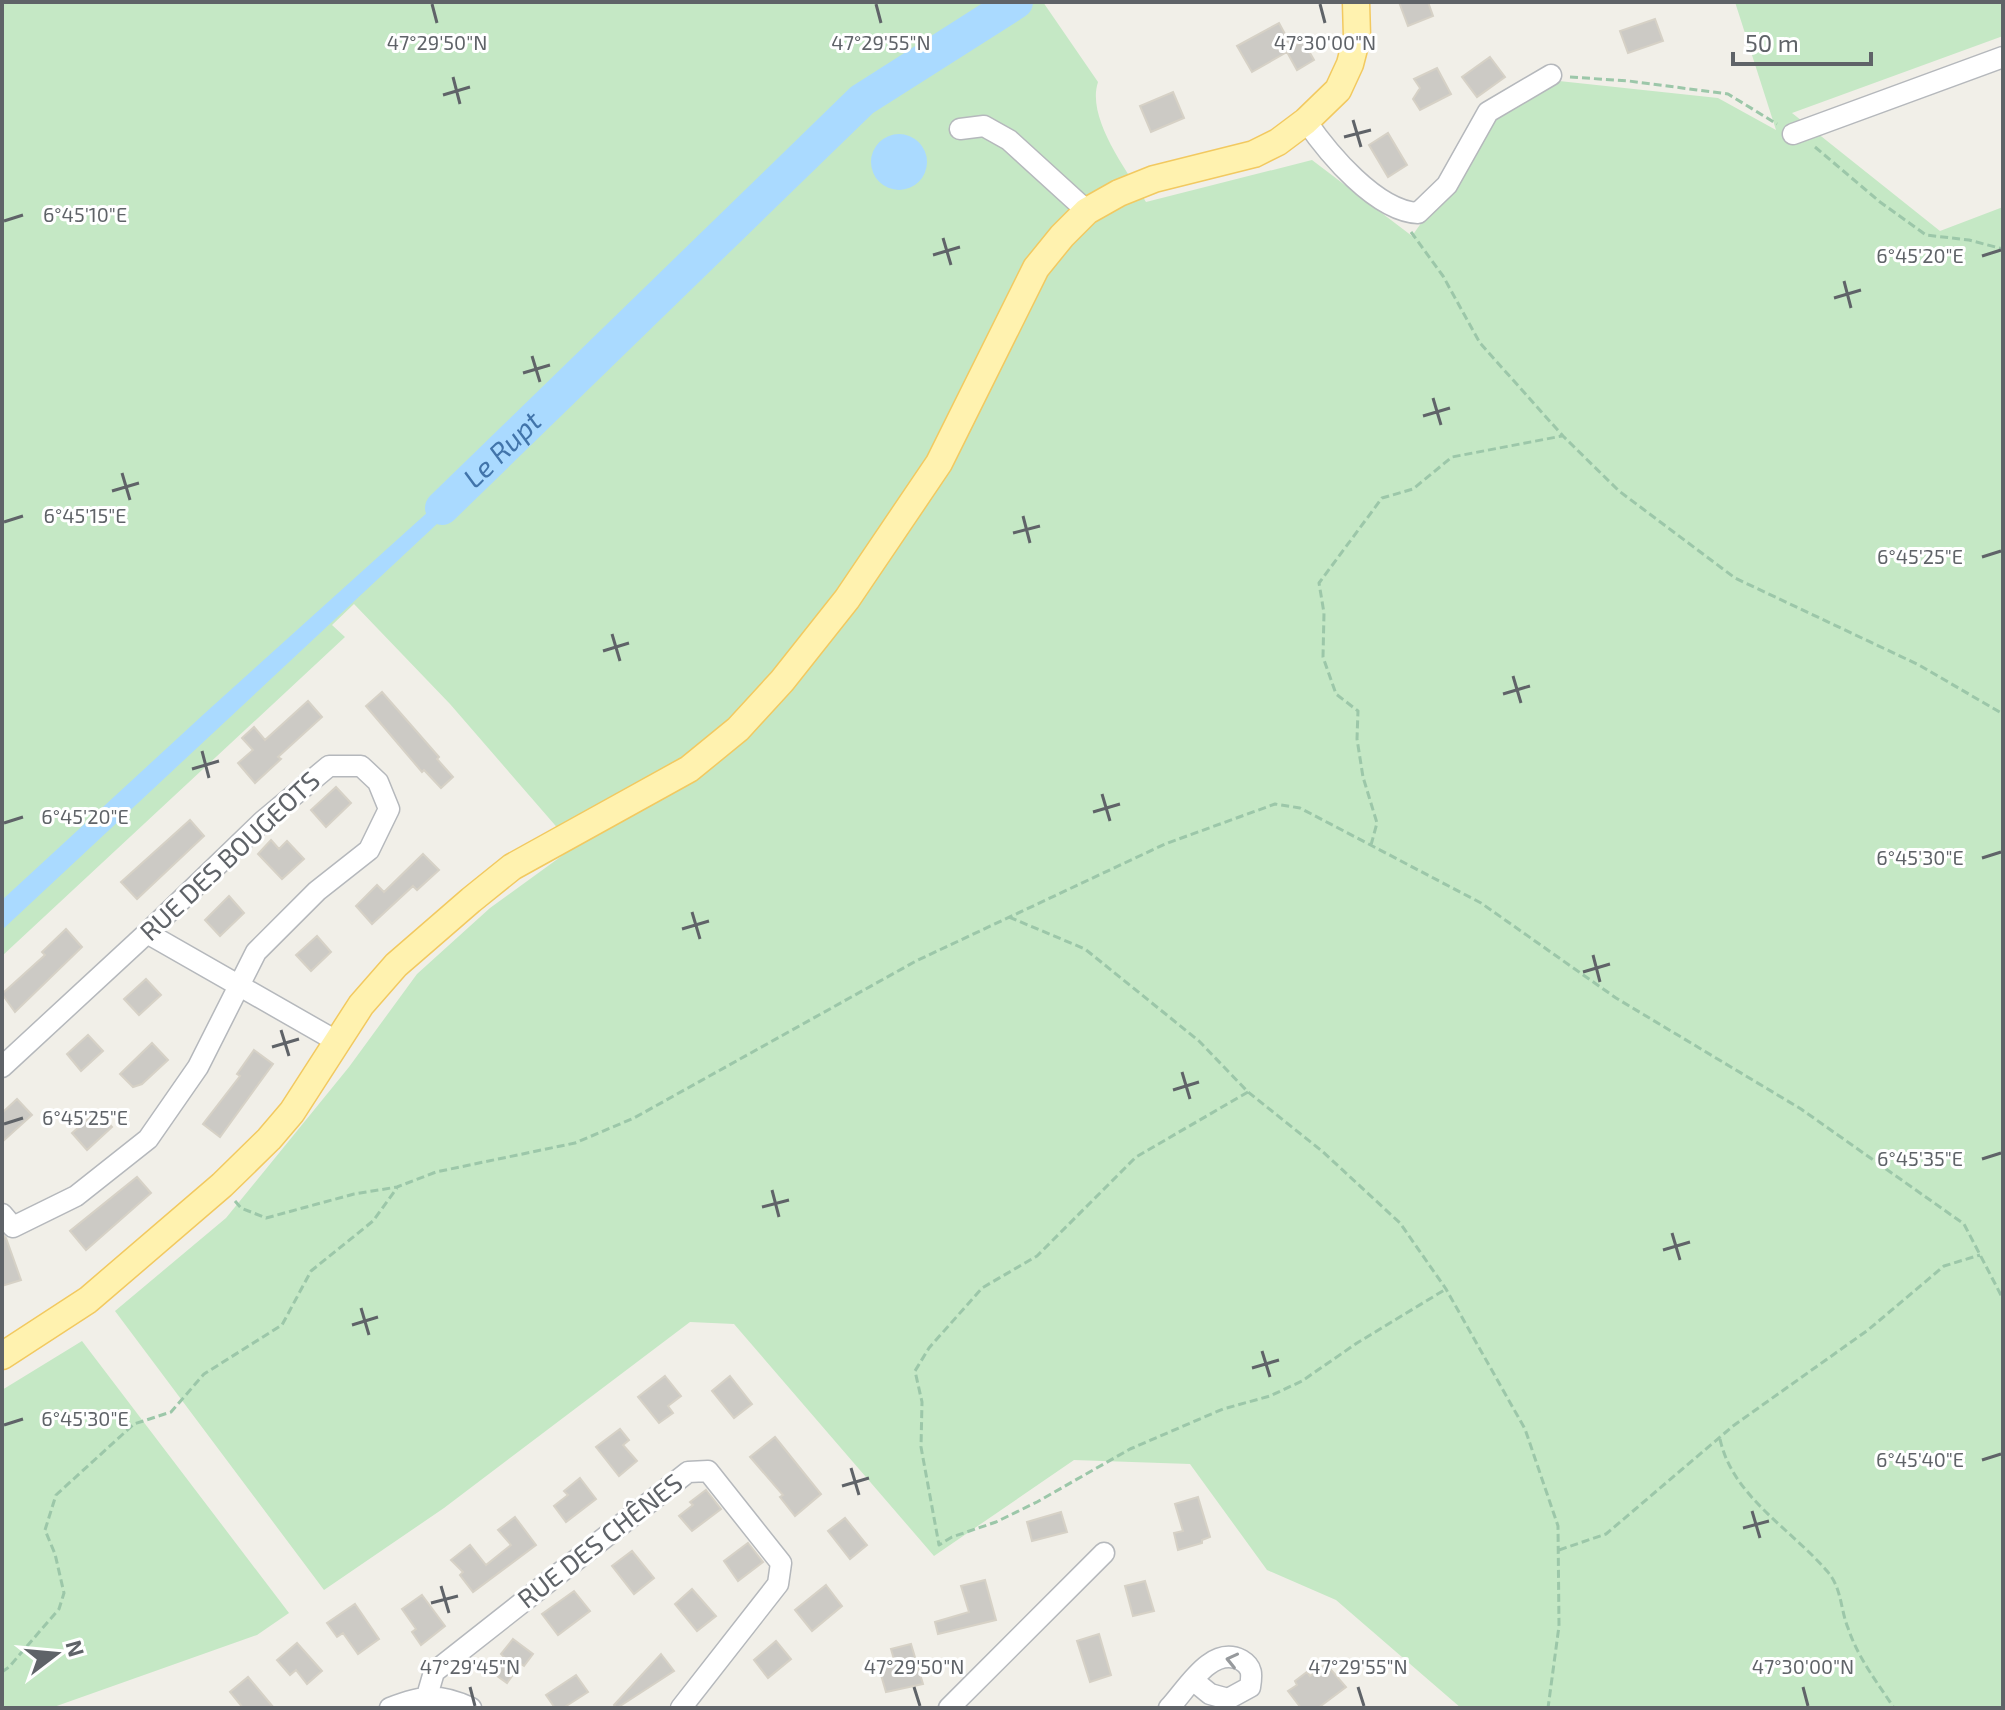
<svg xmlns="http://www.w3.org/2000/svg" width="2005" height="1710" viewBox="0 0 2005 1710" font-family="'Exo 2',sans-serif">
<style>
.green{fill:#c5e8c5}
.water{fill:#aadaff}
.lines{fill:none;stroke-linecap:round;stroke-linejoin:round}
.river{stroke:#aadaff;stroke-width:34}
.building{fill:#cccac5;stroke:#d6d1c6;stroke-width:2}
.minor-casing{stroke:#b5b8bc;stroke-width:23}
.major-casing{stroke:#f2c960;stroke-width:29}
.path{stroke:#9cc7a9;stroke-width:3;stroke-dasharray:8 4;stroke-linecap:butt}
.minor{stroke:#fff;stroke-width:20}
.major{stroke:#fff2af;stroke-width:26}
.oneway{stroke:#979a9d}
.ticks{fill:none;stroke:#5f6368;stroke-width:3}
.labels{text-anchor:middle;stroke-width:6;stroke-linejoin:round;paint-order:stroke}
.street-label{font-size:26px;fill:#5f6368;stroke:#fff}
.water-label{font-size:28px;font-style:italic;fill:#4174aa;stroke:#fff}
.ticks-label{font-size:20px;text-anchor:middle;fill:#5f6368;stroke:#fff;stroke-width:6;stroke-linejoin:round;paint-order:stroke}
</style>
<rect width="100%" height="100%" fill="#f1efe8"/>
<path class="green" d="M2,2H1043L1098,82C1086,118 1127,171 1146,202L1312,160L1412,236L1496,117L1559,81L1718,98L1776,130L1735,2H2003V36L1792,113L1940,231L2003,207V1708H1461L1336,1600L1267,1570L1190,1464L1074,1460L934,1556L734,1324L690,1322L444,1508L324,1590L115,1311L226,1218L349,1067L417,974L490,908L574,847L450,704L354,604L332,625L345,637L2,956Z
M82,1341L289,1613L257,1635L51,1708H2V1390Z"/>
<path class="water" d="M871 162a28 28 0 1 1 56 0a28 28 0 1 1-56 0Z
M475,476L438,523L2,930V900L205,713L429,511Z"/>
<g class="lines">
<path class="river" id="s1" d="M442,508L862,100L1016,2"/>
</g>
<path class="building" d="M1399,2H1428L1433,16L1408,26Z
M1655,19L1663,41L1628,53L1620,31Z
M1279,23L1292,47L1303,41L1314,60L1297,70L1287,52L1252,72L1237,46Z
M1490,57L1505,77L1477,97L1462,77Z
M1437,68L1451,94L1420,110L1413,99L1420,88L1414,79Z
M1173,92L1184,118L1151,132L1140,106Z
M1388,133L1407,165L1388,177L1369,145Z
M382,692L439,757L437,759L453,777L441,788L424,770L422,772L366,706Z
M308,701L322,717L278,757L281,759L255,783L238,763L253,750L242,738L254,727L265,740Z
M336,787L351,803L326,827L311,810Z
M190,820L204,836L137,899L121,882Z
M271,840L279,849L287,841L304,859L282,879L258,854Z
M423,854L439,870L417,890L413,886L372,924L356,906L377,885L384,892Z
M229,896L244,913L220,936L205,920Z
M66,929L82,947L15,1012L2,994L45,955L42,952Z
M317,936L331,952L311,971L296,955Z
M146,979L161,995L139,1015L124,999Z
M88,1035L103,1051L81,1071L67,1054Z
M152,1043L168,1060L142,1084L133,1087L120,1074Z
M254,1050L273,1064L220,1137L203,1124L240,1076L237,1074Z
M17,1099L32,1115L2,1142V1113Z
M97,1111L112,1127L87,1150L72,1133Z
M137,1177L151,1193L86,1250L70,1231Z
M2,1234L6,1238L21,1280L2,1286Z
M665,1376L681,1396L668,1406L673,1413L659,1423L638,1397Z
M730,1376L752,1404L734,1418L712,1391Z
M620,1429L629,1440L623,1445L637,1461L619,1476L596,1447Z
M775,1437L821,1494L795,1516L780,1497L783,1495L750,1457Z
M580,1478L596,1499L566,1522L554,1506L568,1495L564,1491Z
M706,1490L721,1509L692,1531L679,1516L693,1505L690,1502Z
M1198,1497L1210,1537L1202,1540V1543L1178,1550L1174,1533L1183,1531L1175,1504Z
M1061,1512L1067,1532L1032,1541L1027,1522Z
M515,1517L536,1545L473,1592L460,1575L463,1572L451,1560L470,1545L486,1565L511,1545L498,1530Z
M845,1518L867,1545L850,1559L828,1531Z
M748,1543L763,1562L738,1581L724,1561Z
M632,1551L654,1578L634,1594L612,1566Z
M985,1580L996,1620L938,1634L935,1622L969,1612L961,1586Z
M1145,1581L1154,1611L1133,1616L1125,1586Z
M826,1585L842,1606L812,1631L795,1610Z
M692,1589L716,1616L697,1631L675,1604Z
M574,1591L590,1611L558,1635L542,1614Z
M422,1595L445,1626L421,1645L412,1632L416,1629L402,1609Z
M355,1604L379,1639L358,1654L343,1633L337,1637L327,1623Z
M1099,1634L1111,1675L1090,1682L1077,1641Z
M513,1639L533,1654L524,1666L521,1664L507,1683L493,1673L504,1657L501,1654Z
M776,1641L791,1659L768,1678L754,1660Z
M297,1643L322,1671L307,1684L296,1670L290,1675L277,1660Z
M911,1644L923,1684L886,1692L879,1668L895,1663L891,1649Z
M661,1654L674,1671L617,1708L614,1705Z
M1326,1664L1346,1687L1318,1708H1301L1288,1691L1297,1685L1295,1681L1307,1672L1310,1676Z
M576,1675L588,1692L563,1708H555L546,1695Z
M248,1677L274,1708H243L230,1692Z"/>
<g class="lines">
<defs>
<path id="minor" d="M1306,121C1328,153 1376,211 1418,213L1447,185L1488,112L1551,75
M960,129L984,126L1009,140L1087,211
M1793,134L2003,57
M147,933L338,1042
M2,1067L147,933L263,821L329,766H361L378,782L389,809L369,850L317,891L256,952L198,1067L148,1139L76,1196L13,1227L2,1214
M427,1696L434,1672L688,1472L708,1471L781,1563L778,1584L681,1708
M390,1708C423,1695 439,1693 471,1708
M949,1708L1104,1553
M1169,1708C1187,1689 1211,1645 1241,1660C1253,1667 1252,1675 1250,1687L1228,1699L1210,1694L1194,1681"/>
<path id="major" d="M2,1356L88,1300L222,1185L269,1139L292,1112L361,1005L396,965L471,900L512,867L689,769L738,729L782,681L847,599L939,463L1036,268L1062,236L1087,211L1119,193L1154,179L1254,154L1278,142L1306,121L1338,90L1350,64L1357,37L1356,2"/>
</defs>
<use href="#minor" class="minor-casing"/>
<use href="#major" class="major-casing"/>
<path class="path" d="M1570,77L1629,81L1728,94L1777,124
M1815,147L1880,202L1926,235L1969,240L2003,249
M1411,232L1443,276L1480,343L1563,436L1619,491L1735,578L1919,665L2003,714
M1371,845L1377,823L1363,777L1357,739L1358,711L1336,694L1323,657L1324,613L1319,583L1382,498L1413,489L1452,457L1562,436
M1009,917L1085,949L1199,1041L1248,1092L1322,1151L1400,1223L1446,1289L1525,1429L1558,1526L1559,1626L1548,1708
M1248,1092L1136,1157L1037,1256L982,1288L929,1348L915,1371L922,1402L921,1447L939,1545L952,1537L996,1522L1037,1502L1130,1449L1223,1409L1270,1396L1302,1381L1357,1343L1446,1289
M235,1201L241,1208L266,1218L354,1194L397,1187L436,1172L575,1143L634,1118L916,961L1165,844L1275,804L1300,808L1481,903L1616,998L1801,1109L1964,1224L2003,1299
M1720,1439C1732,1496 1791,1529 1827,1571C1842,1588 1840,1608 1848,1628C1858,1658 1877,1682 1894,1708
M1559,1550L1606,1534L1733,1426L1868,1330L1944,1266L1980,1255
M2,1672L9,1667L59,1609L64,1593L55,1554L45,1530L56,1495L134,1424L171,1412L204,1374L282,1325L311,1271L373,1221L397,1188"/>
<use href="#minor" class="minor"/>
<use href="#major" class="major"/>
</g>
<defs><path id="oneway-chevron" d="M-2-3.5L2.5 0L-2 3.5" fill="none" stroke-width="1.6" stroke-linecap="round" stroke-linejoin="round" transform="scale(2)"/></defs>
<use class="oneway" href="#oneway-chevron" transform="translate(1232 1660) rotate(-167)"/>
<path class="ticks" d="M432,4L437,23M876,4L881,23M1320,4L1325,23M453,77L460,104M443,95L470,87M1353,120L1361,147M1344,137L1371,130M4,221L23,215M943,238L951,265M933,255L960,247M1982,256L2001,250M1844,281L1851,308M1834,298L1861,290M532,356L540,382M523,373L550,365M1433,398L1441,425M1423,416L1450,408M122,473L130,500M112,491L139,483M1023,516L1030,543M4,522L23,516M1013,533L1040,526M1982,557L2001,551M612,634L620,661M603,651L629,643M1513,676L1521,703M1503,694L1530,686M202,751L209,778M192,769L219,761M1102,794L1110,821M1093,812L1120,804M4,823L23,817M1982,858L2001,852M692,912L700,939M682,929L709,921M1593,955L1600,982M1583,972L1610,964M281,1030L289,1056M272,1047L299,1039M1182,1072L1190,1099M1173,1090L1199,1082M4,1124L23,1118M1982,1159L2001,1153M772,1190L779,1217M762,1207L789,1200M1672,1233L1680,1260M1663,1250L1690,1242M361,1308L369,1335M352,1325L378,1317M1262,1351L1270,1377M1252,1368L1279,1360M4,1425L23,1419M1982,1460L2001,1454M851,1468L859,1495M842,1486L869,1478M1752,1511L1760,1538M1743,1528L1769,1521M441,1586L449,1613M431,1603L458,1596M470,1687L475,1706M914,1687L920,1706M1358,1687L1364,1706M1803,1687L1808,1706"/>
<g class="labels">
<g class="street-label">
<text transform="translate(230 856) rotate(-43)" y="9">RUE DES BOUGEOTS</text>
<text transform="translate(600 1541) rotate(-38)" y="9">RUE DES CHÊNES</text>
</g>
<g class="water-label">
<text dy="10" stroke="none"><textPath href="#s1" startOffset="84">Le Rupt</textPath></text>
</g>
</g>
<g class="ticks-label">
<text x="437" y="50">47°29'50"N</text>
<text x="881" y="50">47°29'55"N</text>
<text x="1325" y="50">47°30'00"N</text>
<text x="85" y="222">6°45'10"E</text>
<text x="1920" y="263">6°45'20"E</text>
<text x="85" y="523">6°45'15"E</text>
<text x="1920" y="564">6°45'25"E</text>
<text x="85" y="824">6°45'20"E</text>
<text x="1920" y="865">6°45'30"E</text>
<text x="85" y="1125">6°45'25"E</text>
<text x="1920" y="1166">6°45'35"E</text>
<text x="85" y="1426">6°45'30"E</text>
<text x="1920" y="1467">6°45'40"E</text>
<text x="470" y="1674">47°29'45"N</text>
<text x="914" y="1674">47°29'50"N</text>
<text x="1358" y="1674">47°29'55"N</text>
<text x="1803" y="1674">47°30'00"N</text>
</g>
<rect width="2005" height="1710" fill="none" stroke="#5f6368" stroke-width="8"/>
<g transform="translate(56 1654) rotate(74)" stroke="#ffffff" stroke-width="6" paint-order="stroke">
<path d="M0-6L14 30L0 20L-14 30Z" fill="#5f6368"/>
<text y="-12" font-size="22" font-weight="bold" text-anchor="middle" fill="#5f6368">N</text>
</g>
<path d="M1733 52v12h138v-12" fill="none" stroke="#5f6368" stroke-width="4"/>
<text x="1745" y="52" font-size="24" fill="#5f6368" stroke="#ffffff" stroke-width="6" paint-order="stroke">50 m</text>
</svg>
